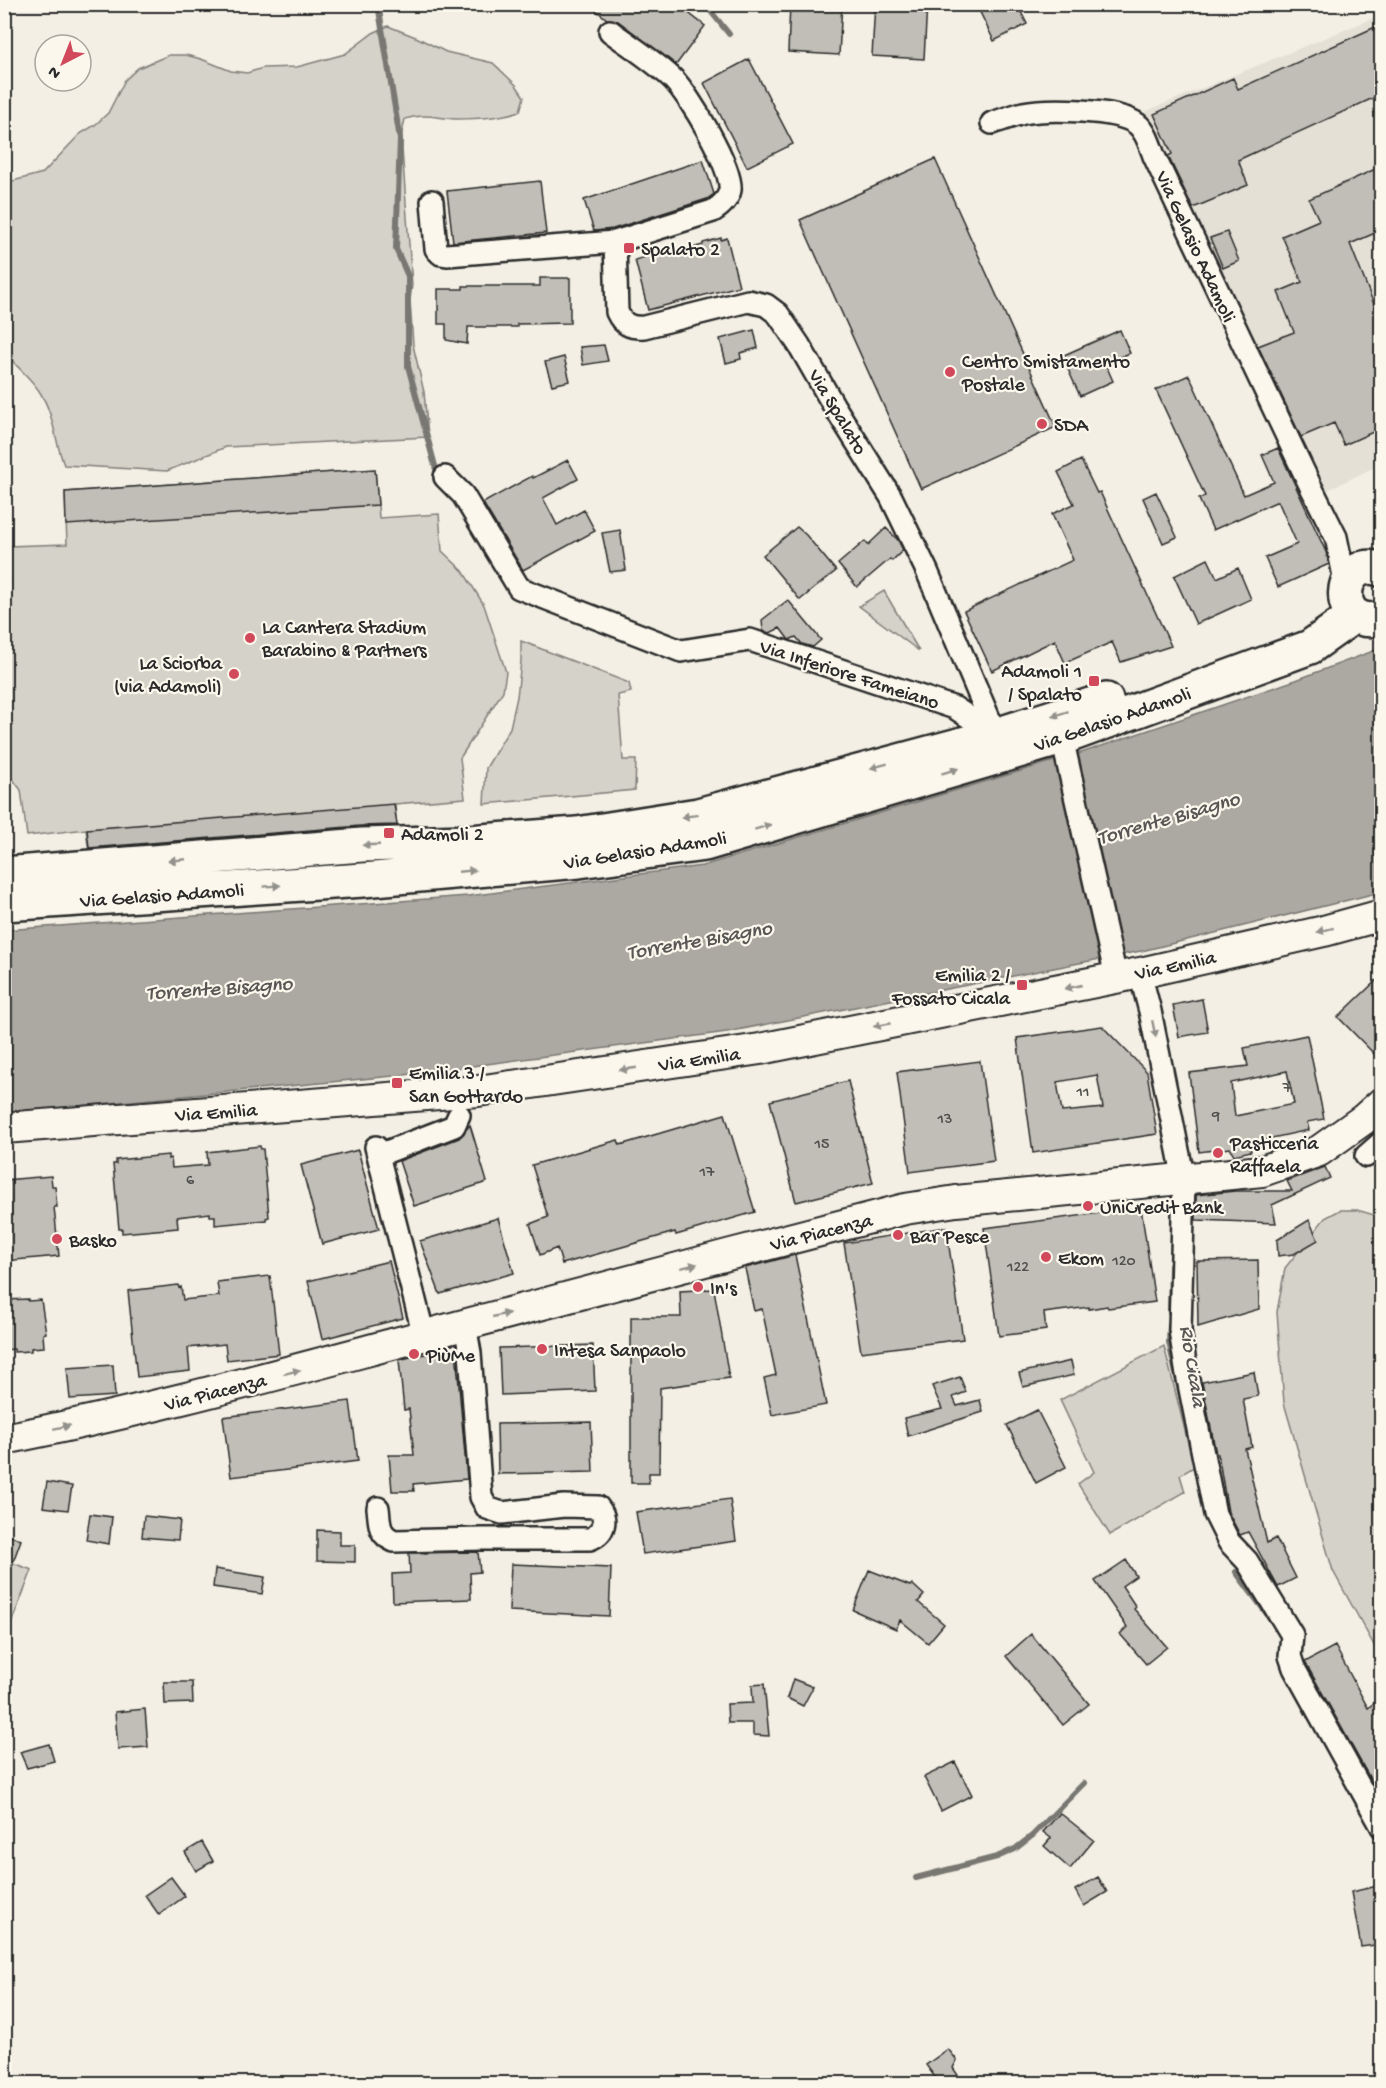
<svg xmlns="http://www.w3.org/2000/svg" width="1386" height="2088" viewBox="0 0 1386 2088" font-family="'Gochi Hand',sans-serif">
<style>
.built{fill:#e4e0d6}
.green{fill:#d5d2c9;stroke:#807e7a;stroke-width:1.5}
.water{fill:#aca9a2;stroke:#787772;stroke-width:1.5}
.lines{fill:none;stroke-linecap:round;stroke-linejoin:round}
.stream{stroke:#787772;stroke-width:6}
.building{fill:#c0beb6;stroke:#2b2b2b;stroke-width:1.5;fill-rule:evenodd}
.street-casing{stroke:#2b2b2b;stroke-width:26}
.secondary-casing{stroke:#2b2b2b;stroke-width:34}
.primary-casing{stroke:#2b2b2b;stroke-width:38}
.street{stroke:#fbf7ec;stroke-width:21}
.secondary{stroke:#fbf7ec;stroke-width:30}
.primary{stroke:#fbf7ec;stroke-width:33}
.oneway{fill:#93918c}
.poi-dot{fill:#d1495b;stroke:#fbf7ec;stroke-width:2}
.labels{text-anchor:middle;stroke-width:4.5;stroke-linejoin:round;paint-order:stroke}
.number-label{font-size:16px;fill:#50504e}
.street-label{font-size:20px;fill:#2b2b2b;stroke:#fbf7ec}
.poi-label{font-size:20px;fill:#2b2b2b;stroke:#fbf7ec;text-anchor:start}
.water-label{font-size:21px;font-style:italic;fill:#585755;stroke:#fbf7ec}
</style>
<rect width="100%" height="100%" fill="#f3efe4"/>
<filter id="ink" filterUnits="userSpaceOnUse"><feTurbulence type="fractalNoise" baseFrequency=".0167" numOctaves="2"/><feDisplacementMap in="SourceGraphic" scale="12" xChannelSelector="R" yChannelSelector="G"/><feConvolveMatrix kernelMatrix="1 2 1 2 8 2 1 2 1" color-interpolation-filters="sRGB"/></filter>
<g filter="url(#ink)">
<path class="built" d="M1381,15V464L1326,491L1312,469L1144,112Z"/>
<path class="green" d="M388,26L418,38L446,52L493,63L516,85L524,97L520,111C500,118 477,119 456,119C436,118 425,113 405,119L402,133V149L412,285L410,300L413,345L424,392L428,437L226,447L167,471L64,465C55,442 54,415 41,394C31,377 15,367 5,351V183L43,173L80,134L95,125L108,113L125,80L138,68L169,55H186L201,59L231,71L247,73L263,68L297,67L345,54L373,33Z
M375,469L379,518L439,514L442,551L463,571L484,605L506,672L503,691L460,758L465,798L395,804L397,830L89,854L86,829L27,836L21,790L5,769L4,594L10,586L7,546L67,544L65,492Z
M884,591L919,651L859,606Z
M521,641L629,683L631,692L618,695L623,760H636L635,790L484,804L486,768L510,728L517,697L521,661Z
M1340,1210H1357L1381,1217V1658L1333,1571L1284,1403L1277,1312L1285,1268L1325,1218Z
M1164,1346L1194,1467L1180,1475L1185,1492L1110,1535L1078,1484L1094,1472L1060,1400Z
M4,1560L32,1570L11,1624L5,1621Z"/>
<path class="water" d="M1381,648V892L1146,950L727,1032L404,1075L5,1113V930L468,896L702,866L1084,752L1296,680Z"/>
<g class="lines">
<path class="stream" d="M378,4L400,139L396,249L408,276V366L438,477
M705,4L729,34
M1170,1313L1171,1266
M1170,1324L1169,1342L1186,1419
M1236,1572L1270,1618
M916,1878L997,1857L1015,1849L1033,1835L1084,1783"/>
</g>
<path class="building" d="M588,4H677L705,26L676,65L618,21L607,19Z
M790,4H842L839,55L788,52Z
M875,4H927L924,59L872,56Z
M976,4H1017L1027,24L994,41Z
M1382,24V94L1238,160L1248,185L1193,208L1168,156L1172,154L1154,114L1233,78L1238,89Z
M749,59L793,144L747,167L704,83Z
M935,159L1056,427L921,489L800,220Z
M703,160L714,194L707,199L613,229L594,231L584,200Z
M1382,166V230L1350,244L1377,312L1382,309V428L1344,445L1334,423L1301,437L1258,346L1294,332L1278,292L1302,282L1282,236L1319,220L1309,199Z
M540,181L546,233L453,242L447,191Z
M1227,232L1239,261L1223,268L1210,238Z
M721,238V240L727,238L739,286L648,310L635,260L662,252L663,256L703,245V243Z
M540,278H570V323L517,324V327H468L467,344L446,340V324H438V289H463V286H540Z
M754,330L758,348L740,353L741,359L726,363L720,339Z
M1120,330L1130,353L1105,363L1113,381L1080,396L1062,356Z
M604,345L608,361L583,365L580,347Z
M564,357L570,381L552,385L545,362Z
M1189,375L1244,495L1274,482L1262,455L1278,448L1326,552L1329,564L1278,587L1265,558L1297,544L1278,501L1213,530L1199,499L1205,496L1156,390Z
M568,460L578,479L543,498L557,525L584,510L595,531L523,570L483,503L532,476L533,478Z
M1081,460L1097,493L1100,492L1171,646L1121,662L1112,642L1065,663L1055,640L992,671L964,611L1073,560L1052,514L1074,504L1058,472Z
M375,469L378,505L66,525L65,492Z
M1156,492L1177,537L1163,543L1143,498Z
M797,527L806,535L836,571L800,600L763,555Z
M886,528L898,540L903,550L892,561L890,559L857,587L838,564L865,541L868,545Z
M620,530L626,570L610,572L602,533Z
M1208,559L1217,578L1238,568L1251,599L1196,624L1174,576Z
M788,600L821,640L813,647L802,644L796,637L789,640L780,628L770,633L763,631L762,620Z
M394,804L397,825L360,826L89,848L87,829Z
M1382,975V1062L1338,1017Z
M1202,999L1208,1032L1179,1037L1173,1005Z
M1102,1026L1147,1072L1157,1134L1033,1153L1017,1038ZM1097,1075L1103,1108L1062,1112L1057,1082Z
M1307,1035L1324,1119L1307,1122L1309,1130L1249,1143L1251,1151L1234,1155L1230,1148L1199,1152L1189,1073L1248,1066L1244,1048ZM1287,1071L1294,1104L1235,1116L1231,1083Z
M980,1061L994,1161L910,1172L897,1072Z
M848,1081L873,1183L796,1202L770,1101Z
M725,1114L755,1212L676,1235L675,1232L562,1264L557,1248L540,1255L530,1224L548,1217L532,1165L618,1140L620,1145Z
M470,1125L487,1182L414,1206L399,1161L459,1138Z
M260,1146L261,1149H263L269,1217L266,1218V1220L215,1225V1216H210V1213L177,1217L178,1228L122,1233V1229H119L113,1164H116V1160L168,1155V1159L171,1158L172,1168L208,1165L207,1152Z
M358,1150L379,1229L322,1244L301,1165Z
M1325,1167L1330,1178L1272,1205L1276,1223L1196,1220V1195L1235,1191H1292L1287,1181Z
M51,1176L52,1186H55L57,1207H54L59,1256L4,1261V1180Z
M1141,1208L1155,1302L1108,1308L1107,1306L1089,1309V1307L1044,1313L1046,1330L999,1336L984,1228Z
M498,1218L514,1273L440,1294L420,1241Z
M1309,1220L1318,1240L1294,1254L1278,1256L1277,1240Z
M946,1227L963,1339L861,1352L844,1243Z
M795,1255L826,1405L772,1415L764,1378L776,1375L762,1309L754,1311L745,1268Z
M1258,1260L1259,1309L1198,1327L1197,1261Z
M389,1261L403,1318L322,1339L308,1281Z
M270,1276L279,1354L227,1360L225,1344L188,1348L190,1371L137,1377L128,1291L178,1285L179,1288L181,1287L183,1300L219,1296L217,1282Z
M714,1289L729,1378L660,1388L659,1473H649V1483H631V1317H681L680,1291Z
M28,1299V1301L41,1300L46,1333L43,1334L44,1347L31,1348V1351L14,1352V1349L4,1350V1303L6,1300Z
M593,1345L595,1391L501,1395L499,1348Z
M456,1351L467,1479L413,1484L414,1491H392L389,1455H414L409,1409L404,1410L399,1360L418,1355Z
M1071,1361L1074,1375L1023,1387L1019,1373Z
M113,1365L115,1396L70,1399L67,1368Z
M1254,1372L1258,1396L1243,1399L1252,1447L1245,1449L1267,1543L1276,1538L1296,1578L1278,1587L1248,1532L1240,1535L1228,1512L1218,1454H1216L1202,1382Z
M960,1377L966,1392L953,1397L957,1406L980,1400L983,1412L908,1436L904,1418L942,1409L932,1386Z
M350,1401L358,1461L231,1477L223,1417Z
M1037,1410L1066,1467L1036,1483L1007,1425Z
M591,1422L593,1472L498,1474L497,1424Z
M47,1482L72,1486L68,1510L43,1507Z
M730,1499L736,1541L643,1554L636,1512Z
M90,1514L112,1517L109,1544L86,1540Z
M144,1516L180,1520L178,1540L142,1537Z
M317,1530L340,1531V1545H355V1562L317,1561Z
M4,1533L21,1540L6,1581H4Z
M478,1552L480,1572L470,1573L471,1599L393,1602L392,1574L410,1573L409,1553Z
M1126,1560L1136,1576L1122,1586L1136,1607L1134,1609L1167,1647L1146,1664L1120,1634L1127,1627L1095,1581Z
M511,1564L611,1568L609,1616L509,1611Z
M215,1569L265,1577L262,1594L213,1587Z
M869,1570L910,1586L912,1584L924,1595L918,1602L944,1624L928,1643L900,1620L896,1629L853,1610Z
M1031,1634L1089,1704L1063,1725L1006,1656Z
M1335,1646L1368,1708L1382,1696V1800L1305,1662Z
M793,1679L813,1687L803,1706L787,1698Z
M164,1682H192L193,1703L165,1704Z
M764,1684L769,1736L753,1735V1723H728L727,1704L753,1703L752,1685Z
M145,1709L148,1747L118,1749L115,1712Z
M49,1744L54,1761L27,1768L20,1752Z
M955,1762L972,1795L941,1811L924,1777Z
M1060,1813L1094,1840L1070,1869L1044,1846L1051,1838L1043,1832Z
M202,1842L213,1861L196,1871L185,1852Z
M171,1877L185,1896L159,1915L145,1895Z
M1098,1877L1107,1892L1084,1906L1075,1890Z
M1382,1885V1944L1361,1947L1351,1892Z
M948,2049L957,2060L953,2068L964,2084H940L926,2065Z"/>
<g class="lines">
<defs>
<path id="street" d="M992,123C1002,120 1012,116 1023,113C1047,108 1118,109 1137,124C1146,131 1150,145 1154,156L1310,485L1336,537L1346,586
M432,201L436,249L441,254L447,255L615,242L713,211C721,206 728,200 730,190C733,168 689,95 673,79C654,61 630,46 610,31
M615,242L617,312C623,325 631,328 644,327L748,301L766,305L778,314L799,345L834,406L891,497L927,571L996,735
M445,477L463,495L519,588L681,651L750,640L955,708L996,735
M1062,738L1116,977
M1140,973L1150,1011L1184,1180L1180,1330L1186,1369L1215,1514L1229,1542L1247,1561L1292,1635L1290,1656L1294,1668L1382,1827
M376,1147L424,1336
M379,1155L454,1126L459,1115
M1366,1156L1382,1142
M378,1508C380,1524 378,1534 394,1541L482,1539H590C605,1533 608,1519 598,1507L564,1506L502,1513L487,1508L481,1497L470,1353L465,1325"/>
<path id="secondary" d="M4,1128L478,1091L760,1049L1140,973L1324,931L1382,915
M4,1439C147,1411 286,1372 426,1335C586,1292 745,1250 905,1209L956,1201L1262,1171L1319,1151L1364,1119L1382,1103"/>
<path id="primary" d="M1382,570C1337,552 1330,632 1382,618
M4,874L362,845L468,842L577,834L698,815L996,735L1106,700
M4,904L363,880L579,861L705,844L1062,738L1310,647L1355,615"/>
</defs>
<use href="#street" class="street-casing"/>
<use href="#secondary" class="secondary-casing"/>
<use href="#primary" class="primary-casing"/>
<use href="#street" class="street"/>
<use href="#secondary" class="secondary"/>
<use href="#primary" class="primary"/>
</g>
<defs><path id="oneway-solid" d="M-6-.8H1V-3.2L6.5 0L1 3.2V.8H-6Z" transform="scale(1.5)"/></defs>
<g class="oneway">
<use href="#oneway-solid" transform="translate(1060 714) rotate(162)"/>
<use href="#oneway-solid" transform="translate(879 766) rotate(165)"/>
<use href="#oneway-solid" transform="translate(950 771) rotate(-17)"/>
<use href="#oneway-solid" transform="translate(690 816) rotate(173)"/>
<use href="#oneway-solid" transform="translate(763 827) rotate(-17)"/>
<use href="#oneway-solid" transform="translate(371 845) rotate(178)"/>
<use href="#oneway-solid" transform="translate(177 860) rotate(175)"/>
<use href="#oneway-solid" transform="translate(467 871) rotate(-5)"/>
<use href="#oneway-solid" transform="translate(272 886) rotate(-4)"/>
<use href="#oneway-solid" transform="translate(1325 930) rotate(166)"/>
<use href="#oneway-solid" transform="translate(1073 987) rotate(167)"/>
<use href="#oneway-solid" transform="translate(882 1025) rotate(169)"/>
<use href="#oneway-solid" transform="translate(1154 1029) rotate(78)"/>
<use href="#oneway-solid" transform="translate(628 1069) rotate(172)"/>
<use href="#oneway-solid" transform="translate(689 1266) rotate(-14)"/>
<use href="#oneway-solid" transform="translate(501 1315) rotate(-13)"/>
<use href="#oneway-solid" transform="translate(292 1372) rotate(-14)"/>
<use href="#oneway-solid" transform="translate(62 1427) rotate(-12)"/>
</g>
</g>
<g class="poi-dot">
<rect x="623" y="242" width="12" height="12" rx="3"/>
<circle cx="950" cy="372" r="6"/>
<circle cx="1042" cy="424" r="6"/>
<circle cx="250" cy="638" r="6"/>
<circle cx="234" cy="674" r="6"/>
<rect x="1088" y="675" width="12" height="12" rx="3"/>
<rect x="383" y="827" width="12" height="12" rx="3"/>
<rect x="1016" y="979" width="12" height="12" rx="3"/>
<rect x="391" y="1077" width="12" height="12" rx="3"/>
<circle cx="1218" cy="1153" r="6"/>
<circle cx="1088" cy="1206" r="6"/>
<circle cx="898" cy="1235" r="6"/>
<circle cx="57" cy="1239" r="6"/>
<circle cx="1046" cy="1257" r="6"/>
<circle cx="698" cy="1287" r="6"/>
<circle cx="542" cy="1349" r="6"/>
<circle cx="414" cy="1354" r="6"/>
</g>
<g class="labels">
<g class="number-label">
<text x="1287" y="1092">7</text>
<text x="1083" y="1096">11</text>
<text x="1216" y="1120">9</text>
<text x="945" y="1123">13</text>
<text x="822" y="1148">15</text>
<text x="707" y="1176">17</text>
<text x="190" y="1184">6</text>
<text x="1124" y="1265">120</text>
<text x="1018" y="1271">122</text>
</g>
<g class="street-label">
<text transform="translate(1197 246) rotate(65)" y="7">Via Gelasio Adamoli</text>
<text transform="translate(839 411) rotate(59)" y="7">Via Spalato</text>
<text transform="translate(850 673) rotate(18)" y="7">Via Inferiore Fameiano</text>
<text transform="translate(1112 718) rotate(-19)" y="7">Via Gelasio Adamoli</text>
<text transform="translate(645 849) rotate(-9)" y="7">Via Gelasio Adamoli</text>
<text transform="translate(162 894) rotate(-4)" y="7">Via Gelasio Adamoli</text>
<text transform="translate(1175 964) rotate(-12)" y="7">Via Emilia</text>
<text transform="translate(699 1058) rotate(-8)" y="7">Via Emilia</text>
<text transform="translate(216 1111) rotate(-4)" y="7">Via Emilia</text>
<text transform="translate(821 1231) rotate(-14)" y="7">Via Piacenza</text>
<text transform="translate(215 1391) rotate(-14)" y="7">Via Piacenza</text>
</g>
<g class="poi-label">
<text x="641" y="255">Spalato 2</text>
<text x="962" y="367">Centro Smistamento<tspan x="962" dy="23">Postale</tspan></text>
<text x="1054" y="431">SDA</text>
<text x="262" y="633">La Cantera Stadium<tspan x="262" dy="23">Barabino &amp; Partners</tspan></text>
<text x="222" y="669" text-anchor="end">La Sciorba<tspan x="222" dy="23">(via Adamoli)</tspan></text>
<text x="1082" y="677" text-anchor="end">Adamoli 1<tspan x="1082" dy="23">/ Spalato</tspan></text>
<text x="401" y="840">Adamoli 2</text>
<text x="1010" y="981" text-anchor="end">Emilia 2 /<tspan x="1010" dy="23">Fossato Cicala</tspan></text>
<text x="409" y="1079">Emilia 3 /<tspan x="409" dy="23">San Gottardo</tspan></text>
<text x="1230" y="1149">Pasticceria<tspan x="1230" dy="23">Raffaela</tspan></text>
<text x="1100" y="1213">UniCredit Bank</text>
<text x="910" y="1242">Bar Pesce</text>
<text x="69" y="1246">Basko</text>
<text x="1058" y="1264">Ekom</text>
<text x="710" y="1294">In's</text>
<text x="554" y="1356">Intesa Sanpaolo</text>
<text x="426" y="1361">PiùMe</text>
</g>
<g class="water-label">
<text transform="translate(1168 817) rotate(-16)" y="7">Torrente Bisagno</text>
<text transform="translate(699 939) rotate(-10)" y="7">Torrente Bisagno</text>
<text transform="translate(219 987) rotate(-4)" y="7">Torrente Bisagno</text>
<text transform="translate(1194 1366) rotate(81)" y="7">Rio Cicala</text>
</g>
</g>
<rect width="1386" height="2088" fill="none" stroke="#fbf7ec" stroke-width="24"/>
<rect x="12" y="12" width="1362" height="2064" fill="none" stroke="#2b2b2b" stroke-width="2" filter="url(#ink)"/>
<g transform="translate(63 63) rotate(222)"><circle r="28" fill="#fbf7ec" stroke="#a8a59f" stroke-width="1.5"/>
<path d="M0-4.5L10 22L0 15L-10 22Z" fill="#d1495b"/>
<text y="-9" font-size="16" font-weight="bold" text-anchor="middle" fill="#2b2b2b">N</text>
</g>
</svg>
